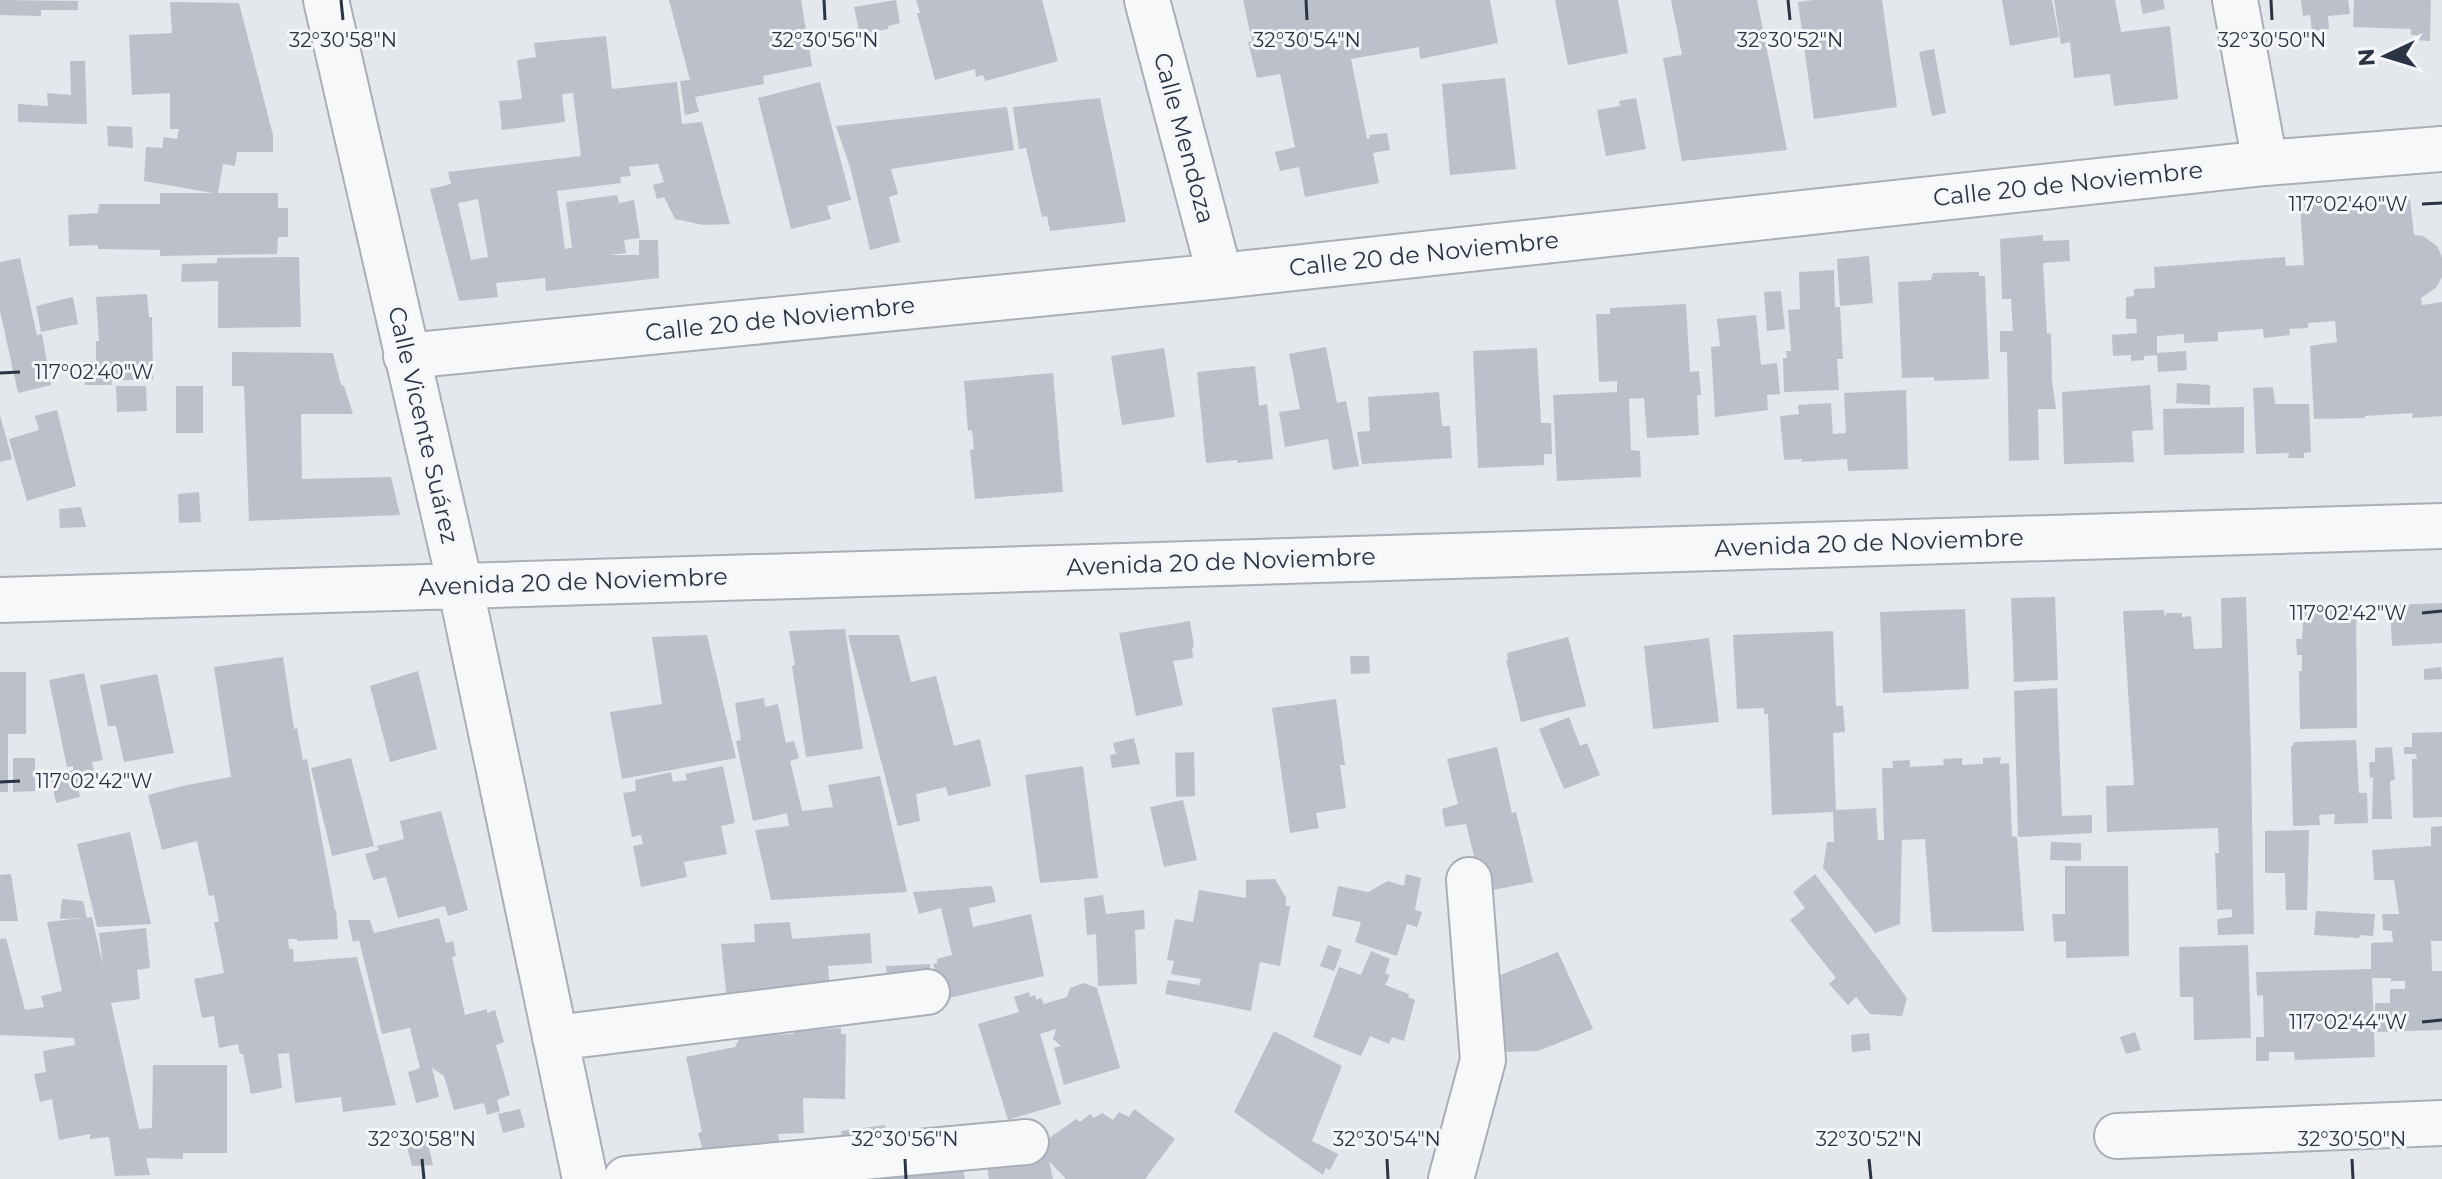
<svg xmlns="http://www.w3.org/2000/svg" width="2442" height="1179" viewBox="0 0 2442 1179" font-family="Montserrat,sans-serif">
<style>
.building{fill:#bbc0ca;fill-rule:evenodd}
.lines{fill:none;stroke-linecap:round;stroke-linejoin:round}
.minor-casing{stroke:#a9aeb7;stroke-width:48}
.minor{stroke:#f7f8fa;stroke-width:44}
.ticks{fill:none;stroke:#2b3445;stroke-width:3}
.labels{text-anchor:middle;stroke-width:6;stroke-linejoin:round;paint-order:stroke}
.street-label{font-size:24px;fill:#2b3445;stroke:#f4f6f9}
.ticks-label{font-size:20px;text-anchor:middle;fill:#2b3445;stroke:#f4f6f9;stroke-width:6;stroke-linejoin:round;paint-order:stroke}
</style>
<rect width="100%" height="100%" fill="#e4e7ec"/>
<path class="building" d="M0,0L78,1V10H41V16L0,15Z
M669,0H801L812,66L763,76L764,84L695,97L699,112L685,115L680,81L690,80Z
M896,0L900,23L888,26V29L860,34L854,7Z
M916,0H1042L1058,61L985,81L983,75L976,77L975,69L935,80L917,13H920Z
M1243,0H1490L1498,43L1420,59L1419,47L1351,59L1367,139L1370,138L1369,135L1387,133L1390,150L1373,153L1379,183L1305,197L1299,167L1280,171L1275,152L1295,147L1280,74L1257,78L1248,42L1252,41Z
M1555,0H1618L1628,53L1568,65Z
M1671,0H1757L1787,150L1682,161L1663,58L1682,55Z
M1813,0H1882L1897,107L1814,119L1798,2Z
M2002,0H2052L2059,37L2010,46Z
M2054,0H2115L2121,32L2170,26L2178,99L2114,106L2110,74L2074,78L2070,42L2061,44Z
M2140,0H2163L2165,9L2143,14Z
M2301,0H2348L2350,14L2328,16L2329,29L2312,31L2310,15L2303,16Z
M2354,0H2431L2430,41L2416,40V35H2411V29L2353,27Z
M170,2L239,3L273,135V152H237L235,166L223,164L218,193H278V208H288V237H278L277,254L160,256V250L98,249V245L69,246L68,215L98,213L99,204H160V193H213L144,181L146,147L162,148L164,137L177,139L179,129H170V93L132,95L129,35L172,33Z
M606,36L612,89L677,82L682,124L702,122L730,224L704,225L675,219L664,197L657,199L653,185L664,182L658,164L629,167L631,176L620,177L621,183L557,191L565,249L572,248L566,202L617,195L619,203L634,200L640,238L624,240L626,253L609,255H639V240H658L659,278L546,291L545,278L496,283L498,297L459,301L430,189L451,184L448,172L581,156L573,93L562,94L565,122L502,130L499,101L522,99L517,60L536,57L534,43ZM478,199L488,257L471,260L458,203Z
M1934,49L1946,113L1932,116L1919,52Z
M70,61H85L87,124L18,122V104L48,106L47,93L71,95Z
M1505,78L1516,169L1450,175L1442,84Z
M820,82L851,200L827,206L831,219L791,229L758,98Z
M1100,98L1126,222L1050,231L1047,216L1042,217L1026,148L1019,149L1013,107Z
M1636,98L1646,149L1606,156L1597,110L1620,106L1619,101Z
M1007,107L1014,150L891,169L898,194L889,197L900,242L870,250L850,167L836,126Z
M107,126L132,127L133,148L108,146Z
M2410,199L2414,235L2423,236L2437,246L2442,257V277L2436,288L2421,298L2422,305L2442,302V416L2412,418L2413,413L2365,416V418L2314,419L2310,346L2337,342L2335,321L2308,323V328L2289,329L2290,335L2264,338L2263,329L2218,332V341L2184,343V334L2157,336V355L2144,356V360L2131,361V355L2113,356L2112,335L2137,333L2136,319H2126V297L2134,296V289L2155,288L2154,267L2285,257L2286,266L2304,265L2300,206L2327,203V208Z
M2043,235V241L2069,240L2070,261L2043,263L2047,334L2051,333L2052,380L2056,409H2038L2039,460L2009,461L2007,352H2000V331H2013L2011,299H2002L2000,239Z
M1869,256L1873,303L1840,306L1837,259Z
M299,257L301,327L218,328V281L181,282L182,264L217,263V258Z
M20,258L37,335L42,334L51,385L18,393L0,311V262Z
M1834,270L1835,307H1840L1843,359H1837L1839,390L1784,392L1783,358H1787L1786,351H1791L1788,310L1800,309L1799,272Z
M1979,272V276H1985L1989,379L1934,381V377L1902,378L1898,282L1931,280L1933,273Z
M1781,291L1785,329L1767,331L1764,292Z
M147,294L149,317H152L153,379L112,381L111,385H85L84,361H96V341H99L96,297Z
M73,297L78,324L41,332L36,306Z
M1686,304L1690,372L1699,371L1701,395H1697L1699,435L1647,438L1644,398L1629,399L1631,450L1640,451L1641,477L1557,481L1553,395L1617,392V381L1599,382L1596,314H1610V308Z
M1756,315L1761,365L1777,363L1780,394L1767,395L1768,410L1715,417L1711,347L1720,346L1717,319Z
M1326,347L1337,403L1346,401L1359,466L1333,470L1328,439L1285,447L1279,412L1300,409L1289,354Z
M1164,348L1175,417L1122,425L1111,356Z
M1537,348L1541,423H1551L1552,454H1544V465L1478,468L1473,351Z
M2186,351L2187,370L2158,372L2157,353Z
M232,352L333,353L341,385L344,386L353,414H301L302,479L391,477L400,515L249,521L244,386H232Z
M1255,366L1259,406L1267,404L1273,459L1237,463V460L1206,463L1197,372Z
M1053,373L1063,492L975,499L970,450L974,449L972,430L968,431L964,381Z
M2177,383L2210,385V405L2176,403Z
M2150,385L2153,430L2132,431L2134,462L2064,464L2062,392Z
M116,386H146L147,411L117,412Z
M176,386H203V433H176Z
M2273,387L2275,404H2309L2311,452L2304,453V458H2288L2289,453L2256,454L2253,388Z
M1906,390L1908,469L1848,471L1847,459L1802,462V459L1784,460L1780,416L1799,414L1798,405L1831,403L1833,434L1846,433L1844,393Z
M1439,392L1442,426H1450L1452,458L1362,464L1357,432L1370,431L1368,397Z
M2244,407V453L2164,455L2163,409Z
M57,410L76,486L27,501L9,439L39,430L35,416Z
M0,415L12,459L0,462Z
M199,492L201,522L179,523L178,494Z
M81,507L86,527L60,528L59,509Z
M2055,597L2058,680L2014,682L2011,598Z
M2246,597L2251,753L2254,934L2218,935L2217,919L2232,917V909L2217,910L2215,853H2219L2218,828L2107,832L2106,786L2134,785L2123,611L2164,610L2165,618L2166,613H2182V617L2191,616L2194,649L2222,648L2221,598Z
M2442,603V643L2392,646L2390,605Z
M2304,606L2356,607L2357,728L2300,729L2299,671H2302V655H2297L2296,639H2302Z
M1965,609L1969,689L1883,693L1880,612Z
M1190,621L1194,647L1192,648L1193,658L1173,661L1183,705L1136,716L1119,633Z
M845,629L863,749L806,757L792,666L795,665L789,631Z
M1833,631L1836,706H1843L1845,732L1833,733L1836,810L1876,808L1878,840H1884L1882,768H1893L1892,761L1910,760V767L1944,765L1943,759L1962,758V765L1983,764V758L2001,757L2000,764L2009,763L2012,836L2017,837L2024,931L1932,932L1925,839L1902,840L1900,924L1875,933L1823,868L1827,842H1834L1833,812L1772,815L1768,714H1764V708L1737,709L1733,635Z
M707,635L736,758L622,779L610,712L662,704L652,637Z
M848,635H899L911,682L936,676L954,746L980,739L991,786L948,796L946,787L916,794L920,821L898,826Z
M1568,637L1586,706L1521,722L1506,660L1508,659L1507,653Z
M1709,638L1719,722L1653,729L1644,646Z
M1350,656H1369L1370,673L1351,674Z
M283,657L294,729L297,728L303,760L307,759L335,910H336L338,939L297,941V939H288L289,949H293L294,962L357,957L396,1105L343,1112L341,1097L295,1103L289,1053L278,1054L282,1088L251,1094L243,1054H240L238,1044L219,1048L214,1016L202,1018L194,979L224,973L214,922H219L214,895L209,896L197,841L162,850L148,795L182,786L231,777L214,667Z
M2441,667L2442,679L2424,680V669Z
M418,671L437,749L390,762L370,686Z
M0,672H26V734H8V792H0Z
M84,673L103,760L92,762L95,778L77,783L80,797L56,803L50,775L73,770V766L67,767L49,680Z
M157,674L174,753L124,762L116,726H108L100,685Z
M2057,688L2062,816L2092,815V833L2018,837L2014,691Z
M764,698L765,707L778,704L786,743L794,741L799,758L790,761L802,811L833,807L828,785L880,776L907,892L771,900L755,830L789,826L787,813L753,821L736,741L741,740L735,703Z
M1336,699L1345,765H1340L1346,808L1316,813L1319,828L1290,833L1272,708Z
M1569,717L1580,746L1587,743L1600,775L1564,789L1539,729Z
M2442,732V817L2413,818L2412,759H2417L2416,754H2404V747H2412V733Z
M1134,738L1140,764L1112,768L1110,755L1116,754L1113,743Z
M2356,740L2359,793H2367L2368,823L2334,824L2335,814L2319,815L2320,825L2293,826L2291,746H2293L2294,742Z
M1497,747L1512,813L1516,812L1533,882L1483,892L1466,824L1445,827L1442,809L1458,804L1447,759Z
M2392,747L2395,780L2390,781L2392,819H2372L2373,781V777L2370,778L2369,762H2375V748Z
M1194,752L1195,796L1176,797L1175,753Z
M13,758H35V791L13,792Z
M351,758L374,846L332,856L311,768Z
M723,766L735,823L721,826L727,854L684,862L687,877L641,887L633,846L643,844L642,840L641,835L632,837L623,793L636,791L635,780L671,772L673,782L687,780L685,774Z
M1083,766L1098,878L1040,883L1025,775Z
M1183,800L1197,860L1164,867L1150,807Z
M441,811L468,910L448,916L445,906L398,918L386,877L373,880L365,854L379,850L377,846L404,839L400,821Z
M2442,826V941H2431L2432,971H2442V1030L2376,1032L2375,1003H2390V989H2405V981H2391V978H2372L2375,1057L2295,1060L2294,1052H2269V1061H2256V1037H2264L2263,995L2257,996L2256,972L2371,969V943L2393,942L2392,931L2383,930L2382,914H2399L2394,880H2374L2372,850L2431,846V827Z
M2309,830L2307,910H2286L2285,873H2265V831Z
M130,832L151,924L97,927L77,844Z
M2051,842L2081,843V861L2050,860Z
M2065,866H2128L2129,956L2066,958V941L2054,942L2052,914H2065Z
M11,874L18,921H0V875Z
M1406,874L1421,878L1415,910L1422,912L1417,927L1407,924L1397,956L1355,942L1361,922L1332,916L1338,886L1368,892L1388,881L1404,886Z
M1815,874L1907,998L1902,1016L1870,1014L1856,997L1848,1005L1829,984L1836,978L1790,920L1805,908L1793,892Z
M1275,879L1286,898V906H1290L1280,966L1260,962L1251,1011L1165,994L1168,980L1199,985L1201,979L1171,974L1174,961L1167,960L1175,919L1193,922L1199,890L1246,898V880Z
M992,886L996,902L969,908L973,927L1031,914L1044,976L949,998L947,988L940,989L933,964L937,963V959L952,955L941,908L919,914L913,892Z
M1103,895L1106,914L1144,910L1145,929L1135,930L1137,984L1098,986L1096,934L1087,935L1084,898Z
M62,899L83,901L87,918L92,917L103,966L99,933L146,928L150,968L137,970L140,999L111,1003L139,1129L152,1128L153,1065H227V1153H183V1159L146,1158L150,1175L115,1176L109,1137L90,1139V1134L59,1140L52,1099L40,1102L34,1074L46,1072L43,1051L75,1045L74,1038L0,1035V939L6,938L25,1010L44,1007L41,996L62,991L47,922L83,918L60,919Z
M2316,911L2375,914L2373,936L2360,935L2359,938L2314,935Z
M439,918L446,943L453,941L456,956L452,957L465,1015L487,1009V1013L495,1010L504,1042L496,1045L510,1095L497,1100L500,1111L487,1115L484,1103L454,1110L444,1076L432,1068L439,1097L416,1103L408,1072L420,1068L410,1028L382,1034L359,940L353,942L348,920H370L374,933Z
M790,922L792,939L870,933L872,963L828,966L830,993L727,1001L721,944L755,942L754,924Z
M1328,945L1342,950L1334,971L1320,966Z
M2248,945L2251,1038L2194,1040L2193,997H2180L2179,947Z
M1371,951L1390,959L1385,973L1390,975L1385,985L1409,994L1408,997L1415,1000L1404,1041L1392,1037L1389,1044L1370,1036L1361,1056L1313,1037L1339,967L1361,975Z
M1558,952L1593,1029L1538,1051L1502,1052L1483,982Z
M930,964V987L888,989L886,966Z
M1083,983L1097,988L1120,1068L1064,1085L1054,1048L1061,1046L1053,1039L1056,1029L1040,1034L1061,1104L1008,1120L978,1024L1019,1012L1014,997L1029,992L1030,997L1035,995L1036,1000L1041,998L1044,1004L1067,997L1070,988Z
M841,1028V1034H846L845,1099L803,1098L804,1133L778,1134L782,1155L707,1165L698,1133L702,1132L686,1057L735,1047L741,1036L794,1034V1031Z
M1274,1031L1342,1066L1312,1141L1338,1154L1330,1170L1326,1168L1323,1175L1234,1112Z
M2135,1032L2141,1050L2126,1054L2120,1037Z
M1869,1033L1871,1050L1852,1052L1851,1035Z
M520,1109L525,1127L503,1133L498,1114Z
M1134,1109L1175,1139L1145,1179H1066L1049,1161L1053,1179H989L986,1161L1044,1146L1048,1139L1076,1119L1080,1122L1090,1114L1094,1118L1102,1113L1113,1120L1119,1112L1129,1117Z
M885,1125L887,1141L843,1147L841,1131Z
M427,1139L433,1165L412,1166L406,1143Z
M960,1153L965,1179H837Z"/>
<g class="lines">
<defs>
<path id="minor" d="M326,0L460,585L585,1179
M1147,0L1220,276
M2235,0L2265,163
M406,356L1220,276L2265,163L2442,149
M0,600L2442,526
M555,1038L927,992
M2117,1136L2442,1123
M626,1179L1026,1142
M1451,1179L1483,1060L1469,880"/>
</defs>
<use href="#minor" class="minor-casing"/>
<use href="#minor" class="minor"/>
</g>
<path class="ticks" d="M341,0L343,20M824,0L825,20M1306,0L1307,20M1788,0L1790,20M2271,0L2272,20M2422,204L2442,203M0,373L20,372M2422,613L2442,611M0,782L20,781M2422,1022L2442,1020M422,1159L424,1179M905,1159L906,1179M1387,1159L1388,1179M1869,1159L1871,1179M2352,1159L2353,1179"/>
<g class="labels">
<g class="street-label">
<text transform="translate(1184 138) rotate(75)" y="8">Calle Mendoza</text>
<text transform="translate(2068 184) rotate(-6)" y="8">Calle 20 de Noviembre</text>
<text transform="translate(1424 254) rotate(-6)" y="8">Calle 20 de Noviembre</text>
<text transform="translate(780 319) rotate(-6)" y="8">Calle 20 de Noviembre</text>
<text transform="translate(423 425) rotate(77)" y="8">Calle Vicente Suárez</text>
<text transform="translate(1869 543) rotate(-2)" y="8">Avenida 20 de Noviembre</text>
<text transform="translate(1221 562) rotate(-2)" y="8">Avenida 20 de Noviembre</text>
<text transform="translate(573 582) rotate(-2)" y="8">Avenida 20 de Noviembre</text>
</g>
</g>
<g class="ticks-label">
<text x="343" y="47">32°30'58"N</text>
<text x="825" y="47">32°30'56"N</text>
<text x="1307" y="47">32°30'54"N</text>
<text x="1790" y="47">32°30'52"N</text>
<text x="2272" y="47">32°30'50"N</text>
<text x="2348" y="211">117°02'40"W</text>
<text x="94" y="379">117°02'40"W</text>
<text x="2348" y="620">117°02'42"W</text>
<text x="94" y="788">117°02'42"W</text>
<text x="2348" y="1029">117°02'44"W</text>
<text x="422" y="1146">32°30'58"N</text>
<text x="905" y="1146">32°30'56"N</text>
<text x="1387" y="1146">32°30'54"N</text>
<text x="1869" y="1146">32°30'52"N</text>
<text x="2352" y="1146">32°30'50"N</text>
</g>
<g transform="translate(2386 56) rotate(266)" stroke="#f4f6f9" stroke-width="6" paint-order="stroke">
<path d="M0-6L14 30L0 20L-14 30Z" fill="#2b3445"/>
<text y="-12" font-size="22" font-weight="bold" text-anchor="middle" fill="#2b3445">N</text>
</g>
</svg>
